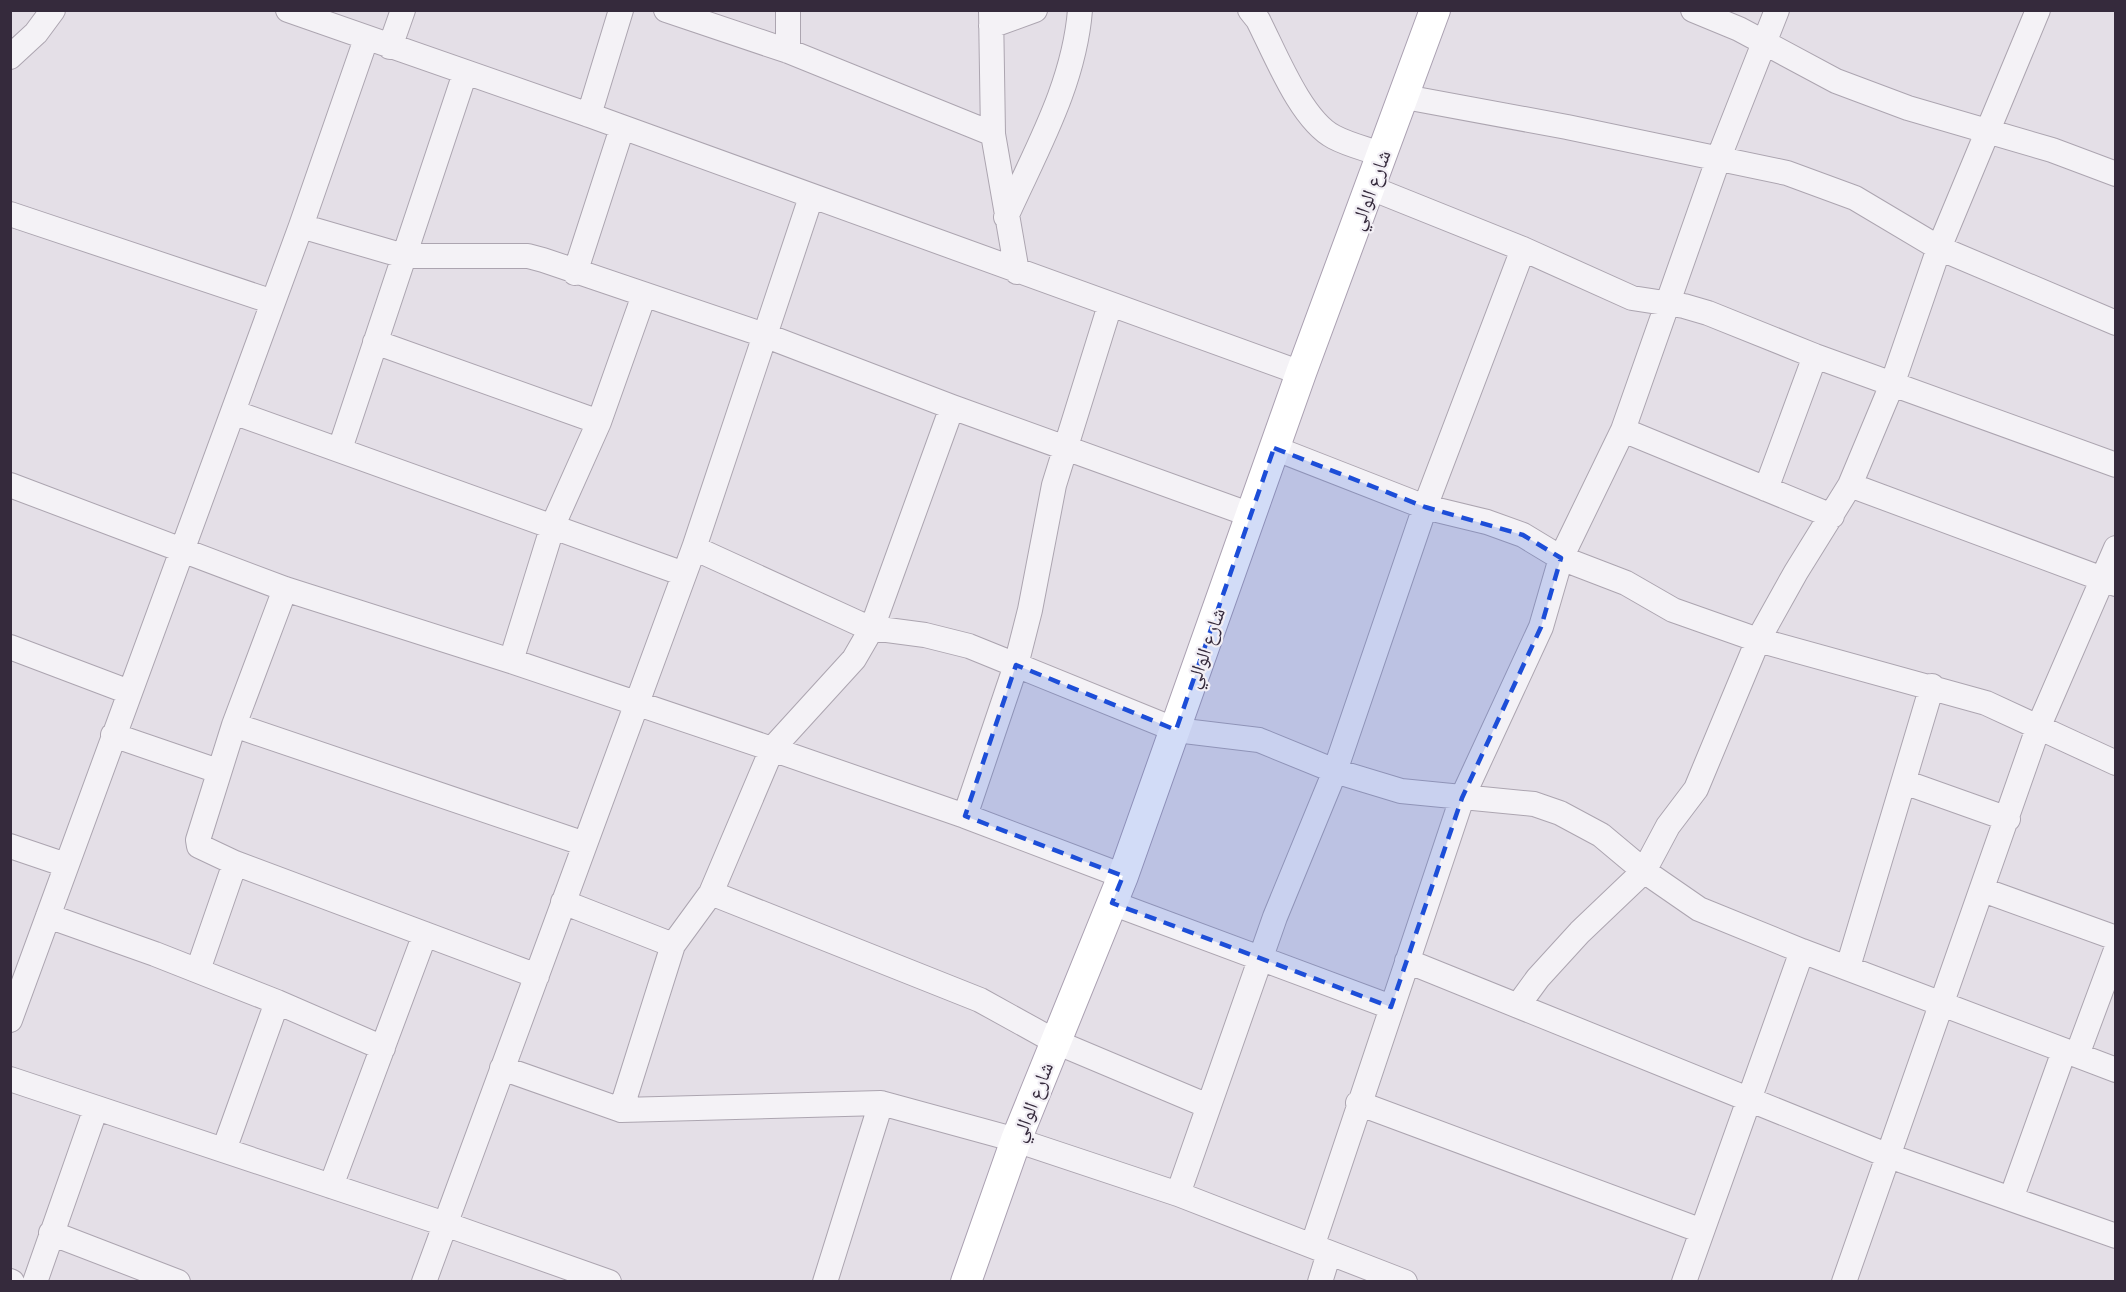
<svg xmlns="http://www.w3.org/2000/svg" width="2126" height="1292" viewBox="0 0 2126 1292" font-family="Ubuntu,'Noto Naskh Arabic',sans-serif">
<style>
.lines{fill:none;stroke-linecap:round;stroke-linejoin:round}
.minor-casing{stroke:#aca5b0;stroke-width:26}
.major-casing{stroke:#aaa0b1;stroke-width:32}
.minor{stroke:#f4f2f6;stroke-width:24}
.major{stroke:#fff;stroke-width:30}
.marked{fill:#1d4ed8;fill-opacity:0.2;stroke:#1d4ed8;stroke-width:4.5;stroke-dasharray:12 8;stroke-linejoin:round}
.labels{text-anchor:middle;stroke-width:4.5;stroke-linejoin:round;paint-order:stroke}
.street-label{font-size:20px;fill:#352a3c;stroke:#f2eff5}
</style>
<rect width="100%" height="100%" fill="#e4dfe7"/>
<g class="lines">
<defs>
<path id="minor" d="M288,10L589,115L1301,373
M666,10L788,51L993,134
M788,10V51
M991,10L993,134L1017,272
M1250,10L1258,20C1275,53 1301,120 1334,137C1349,145 1367,149 1383,155
M1693,10L1739,29L1836,81L1908,108L2052,150L2116,174
M991,26L1035,10
M390,47L403,10
M10,57L36,33L53,10
M1405,97L1567,127L1787,173L1855,198L1939,248L2116,323
M589,115L621,10
M1371,188L1523,249L1632,298L1684,306L1708,313L1815,356L2116,465
M10,214L273,302
M1006,217C1036,150 1074,85 1080,10
M301,226L404,256H528L543,260L764,335L952,407L1251,515
M575,273L622,128
M375,342L599,422
M233,412L684,574
M1623,430L1832,516
M1274,448L1425,507L1487,522L1523,535L1561,558L1626,583L1673,610L1758,640L1986,703L2116,763
M340,449L465,73
M10,485L285,589L511,661L772,749L965,816L1123,876
M1850,485L2116,584
M1766,489L1815,356
M694,548L858,623L872,628L925,635L969,646L1176,730L1259,740L1335,771L1401,791L1534,804L1560,813L1601,835L1644,871L1699,909L1802,951L2116,1070
M285,589L234,725L198,840L199,846L235,863L537,976
M10,647L129,692
M511,661L553,525L599,422L644,295
M234,725L585,844
M113,735L218,771
M1904,782L2008,819
M965,816L1016,665L1030,610L1054,485L1110,305
M10,846L66,865
M1983,890L2116,938
M711,893L980,1000L1056,1042L1208,1106
M563,902L673,945
M1112,903L1391,1007
M48,916L155,954L277,1002L224,1150
M1407,961L1889,1156L2116,1236
M1848,967L1932,686
M198,970L235,863
M277,1002L383,1048
M1519,1004L1538,978L1580,932L1644,871L1668,826L1696,789L1758,640L1796,572L1850,485L1893,382L1939,248L2038,10
M10,1020L301,226L366,39
M2077,1055L2116,950
M502,1068L621,1110L881,1103L1016,1140L1178,1194L1405,1282
M10,1079L445,1224L609,1282
M1358,1103L1702,1231
M621,1110L673,945L711,893L772,749L854,659L872,628L952,407
M331,1186L425,934
M1178,1194L1275,917L1335,771L1425,507L1523,249
M2011,1199L2064,1051
M51,1233L178,1282
M1313,1244L1462,798L1541,627L1561,558L1623,430L1719,157L1777,10
M10,1281L12,1282
M35,1282L96,1108
M424,1282L694,548L811,197
M825,1282L881,1103
M1320,1282L1329,1253
M1684,1282L1802,951
M1844,1282L2038,728L2116,548"/>
<path id="major" d="M966,1282L1016,1140L1123,876L1301,373L1435,10"/>
</defs>
<use href="#minor" class="minor-casing"/>
<use href="#major" class="major-casing"/>
<use href="#minor" class="minor"/>
<use href="#major" class="major"/>
</g>
<path class="marked" d="M1274,448L1425,507L1523,535L1561,558L1541,627L1462,798L1391,1007L1112,903L1123,876L965,816L1016,665L1176,730Z"/>
<g class="labels">
<g class="street-label">
<text transform="translate(1370 190) rotate(-70)" y="7">شارع الوالي</text>
<text transform="translate(1205 648) rotate(-71)" y="7">شارع الوالي</text>
<text transform="translate(1032 1102) rotate(-69)" y="7">شارع الوالي</text>
</g>
</g>
<rect width="2126" height="1292" fill="none" stroke="#352a3c" stroke-width="24"/>
</svg>
